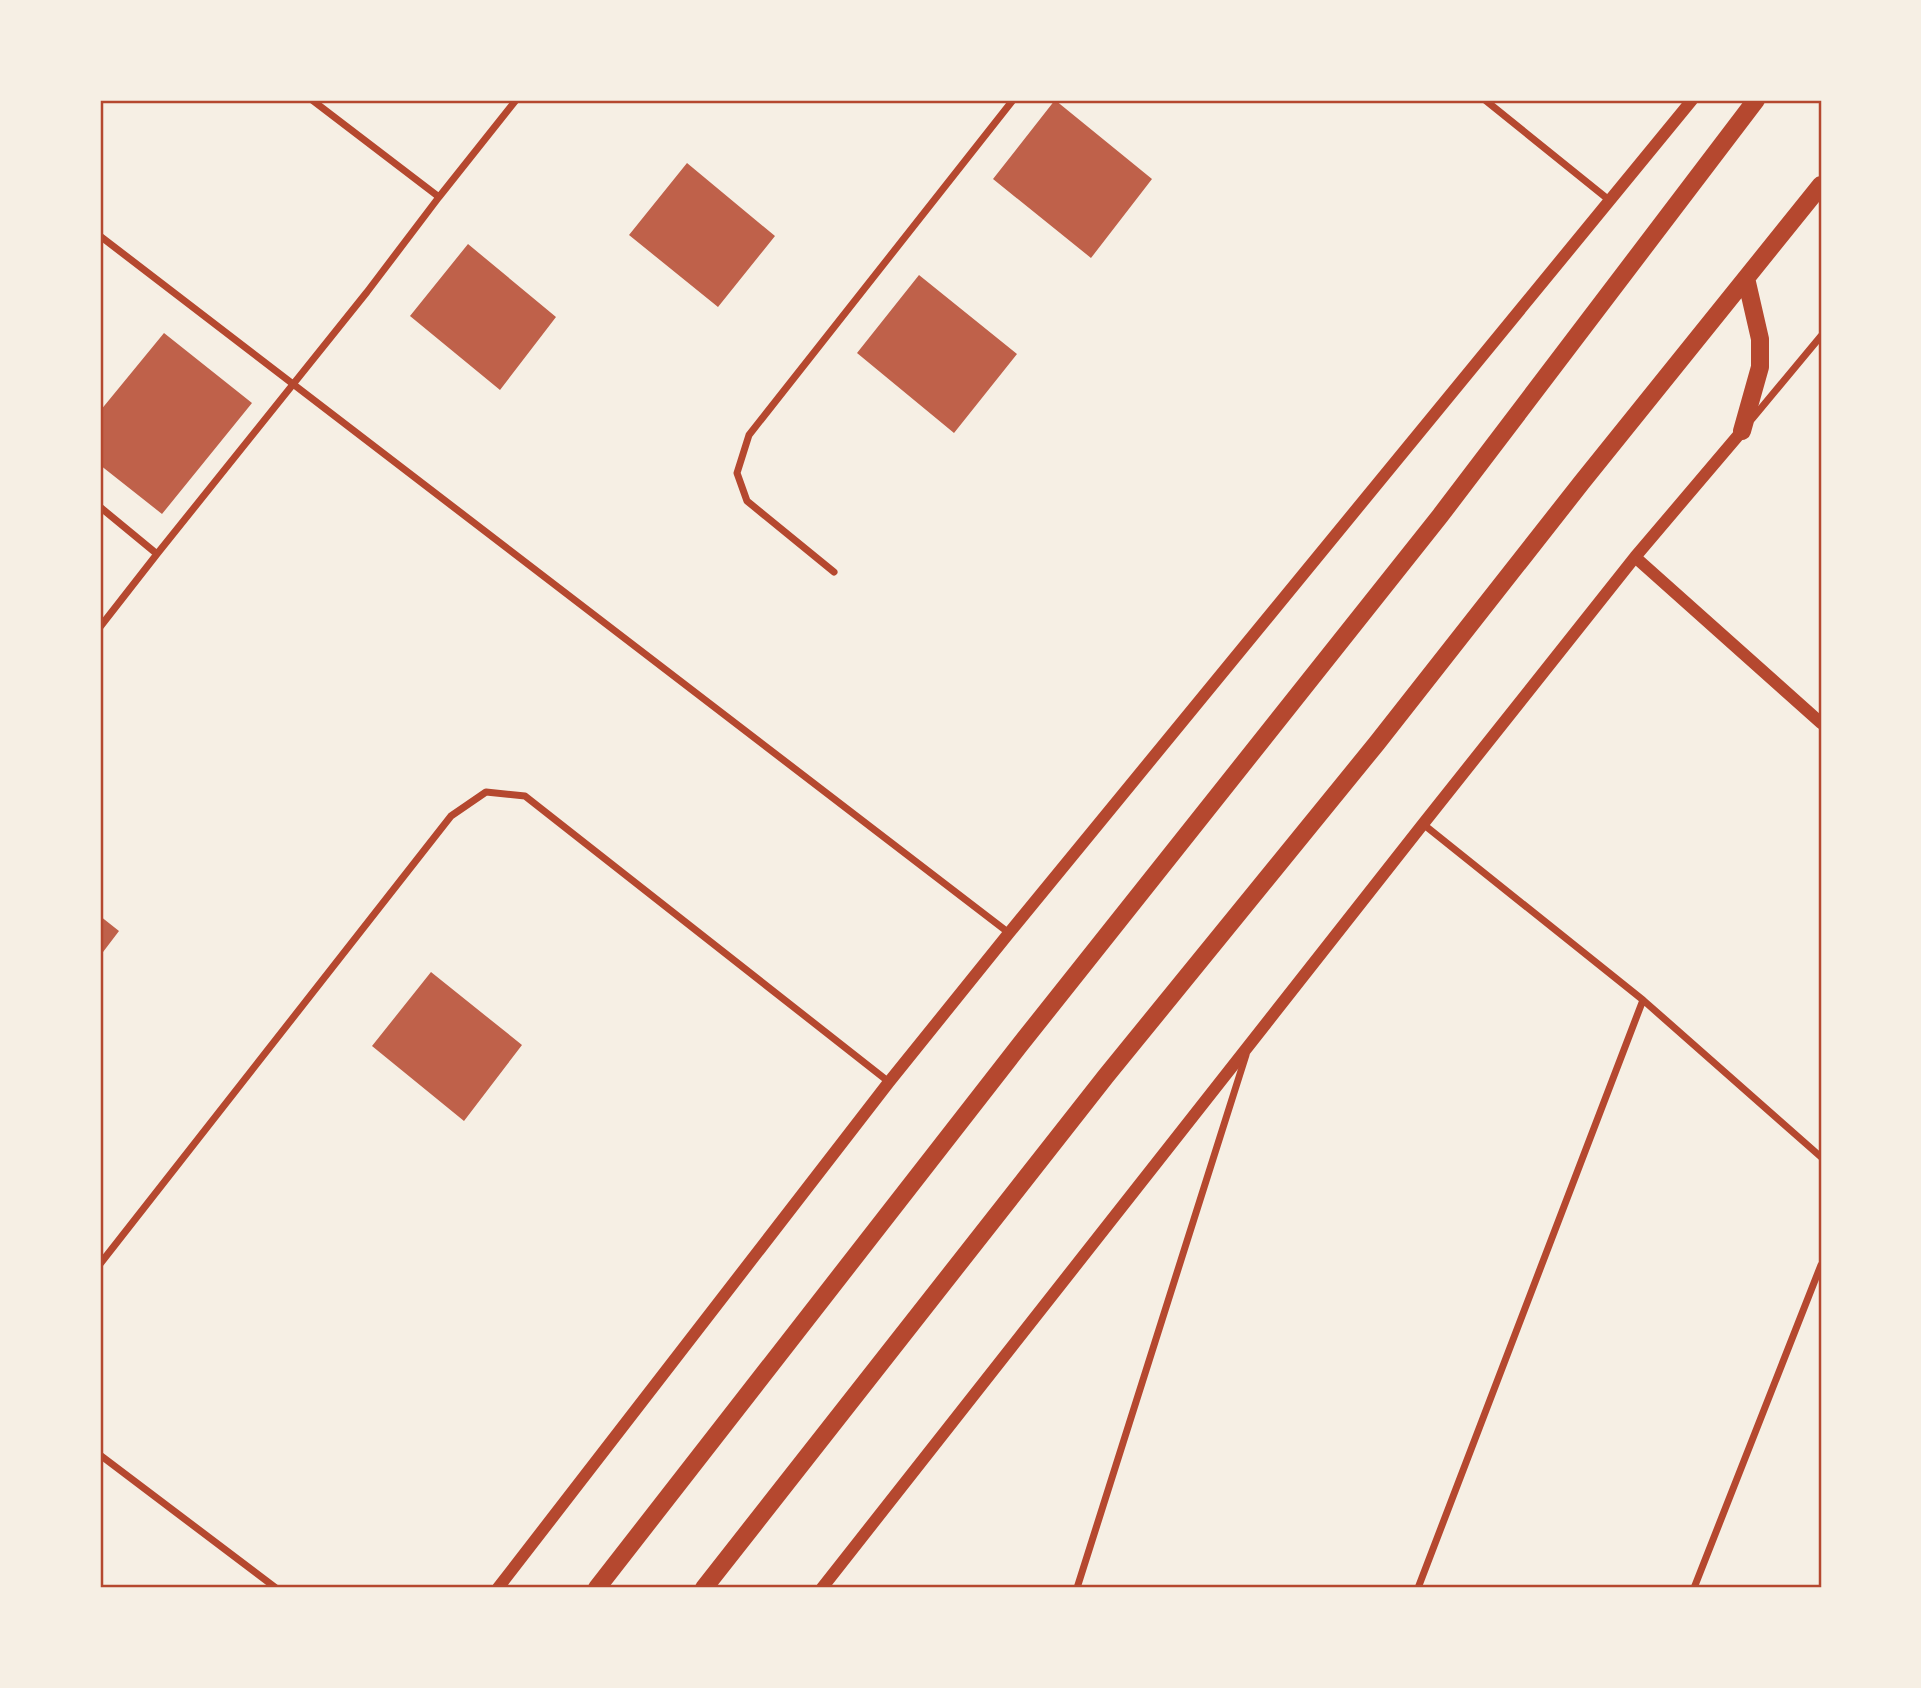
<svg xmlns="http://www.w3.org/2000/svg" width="1921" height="1688" viewBox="0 0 1921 1688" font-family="'PT Sans Narrow',sans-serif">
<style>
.building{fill:#bf614a}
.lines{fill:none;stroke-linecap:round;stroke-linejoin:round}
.minor{stroke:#b5482f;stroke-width:7}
.tertiary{stroke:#b5482f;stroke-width:12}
.primary{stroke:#b5482f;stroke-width:18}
.neatline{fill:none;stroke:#b5482f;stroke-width:2.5}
</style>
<rect width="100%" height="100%" fill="#f6efe4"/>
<path class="building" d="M1055,100L1152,179L1091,258L993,179Z
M687,163L775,236L718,307L629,235Z
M468,244L556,317L500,390L410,316Z
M919,275L1017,354L954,433L857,353Z
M164,333L252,403L162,514L100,465V411Z
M100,916L119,931L100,956Z
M431,972L522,1045L464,1121L372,1046Z"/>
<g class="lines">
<path class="minor" d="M312,100L439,197L516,100
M1485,100L1609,200
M100,236L1009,933
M1752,419L1821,336
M100,507L157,554L100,627
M157,554L367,292L439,197
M834,572L747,501L737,473L749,435L1013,100
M1423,824L1643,1000L1821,1157
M100,1264L451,816L486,792L525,796L889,1082
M100,1455L276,1588
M1077,1588L1246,1055
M1418,1588L1643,1000
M1694,1588L1821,1265"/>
<path class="tertiary" d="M1635,557L1821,723
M498,1588L889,1082L1009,933L1692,100
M822,1588L1423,824L1635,557L1742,431"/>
<path class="primary" d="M1742,431L1760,367V339L1746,278
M597,1588L1019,1046L1440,516L1756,100
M704,1588L1106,1076L1377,743L1582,482L1821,185"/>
</g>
<rect width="1921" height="1688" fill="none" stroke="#f6efe4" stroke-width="203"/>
<rect x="102" y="102" width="1718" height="1484" class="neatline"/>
</svg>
